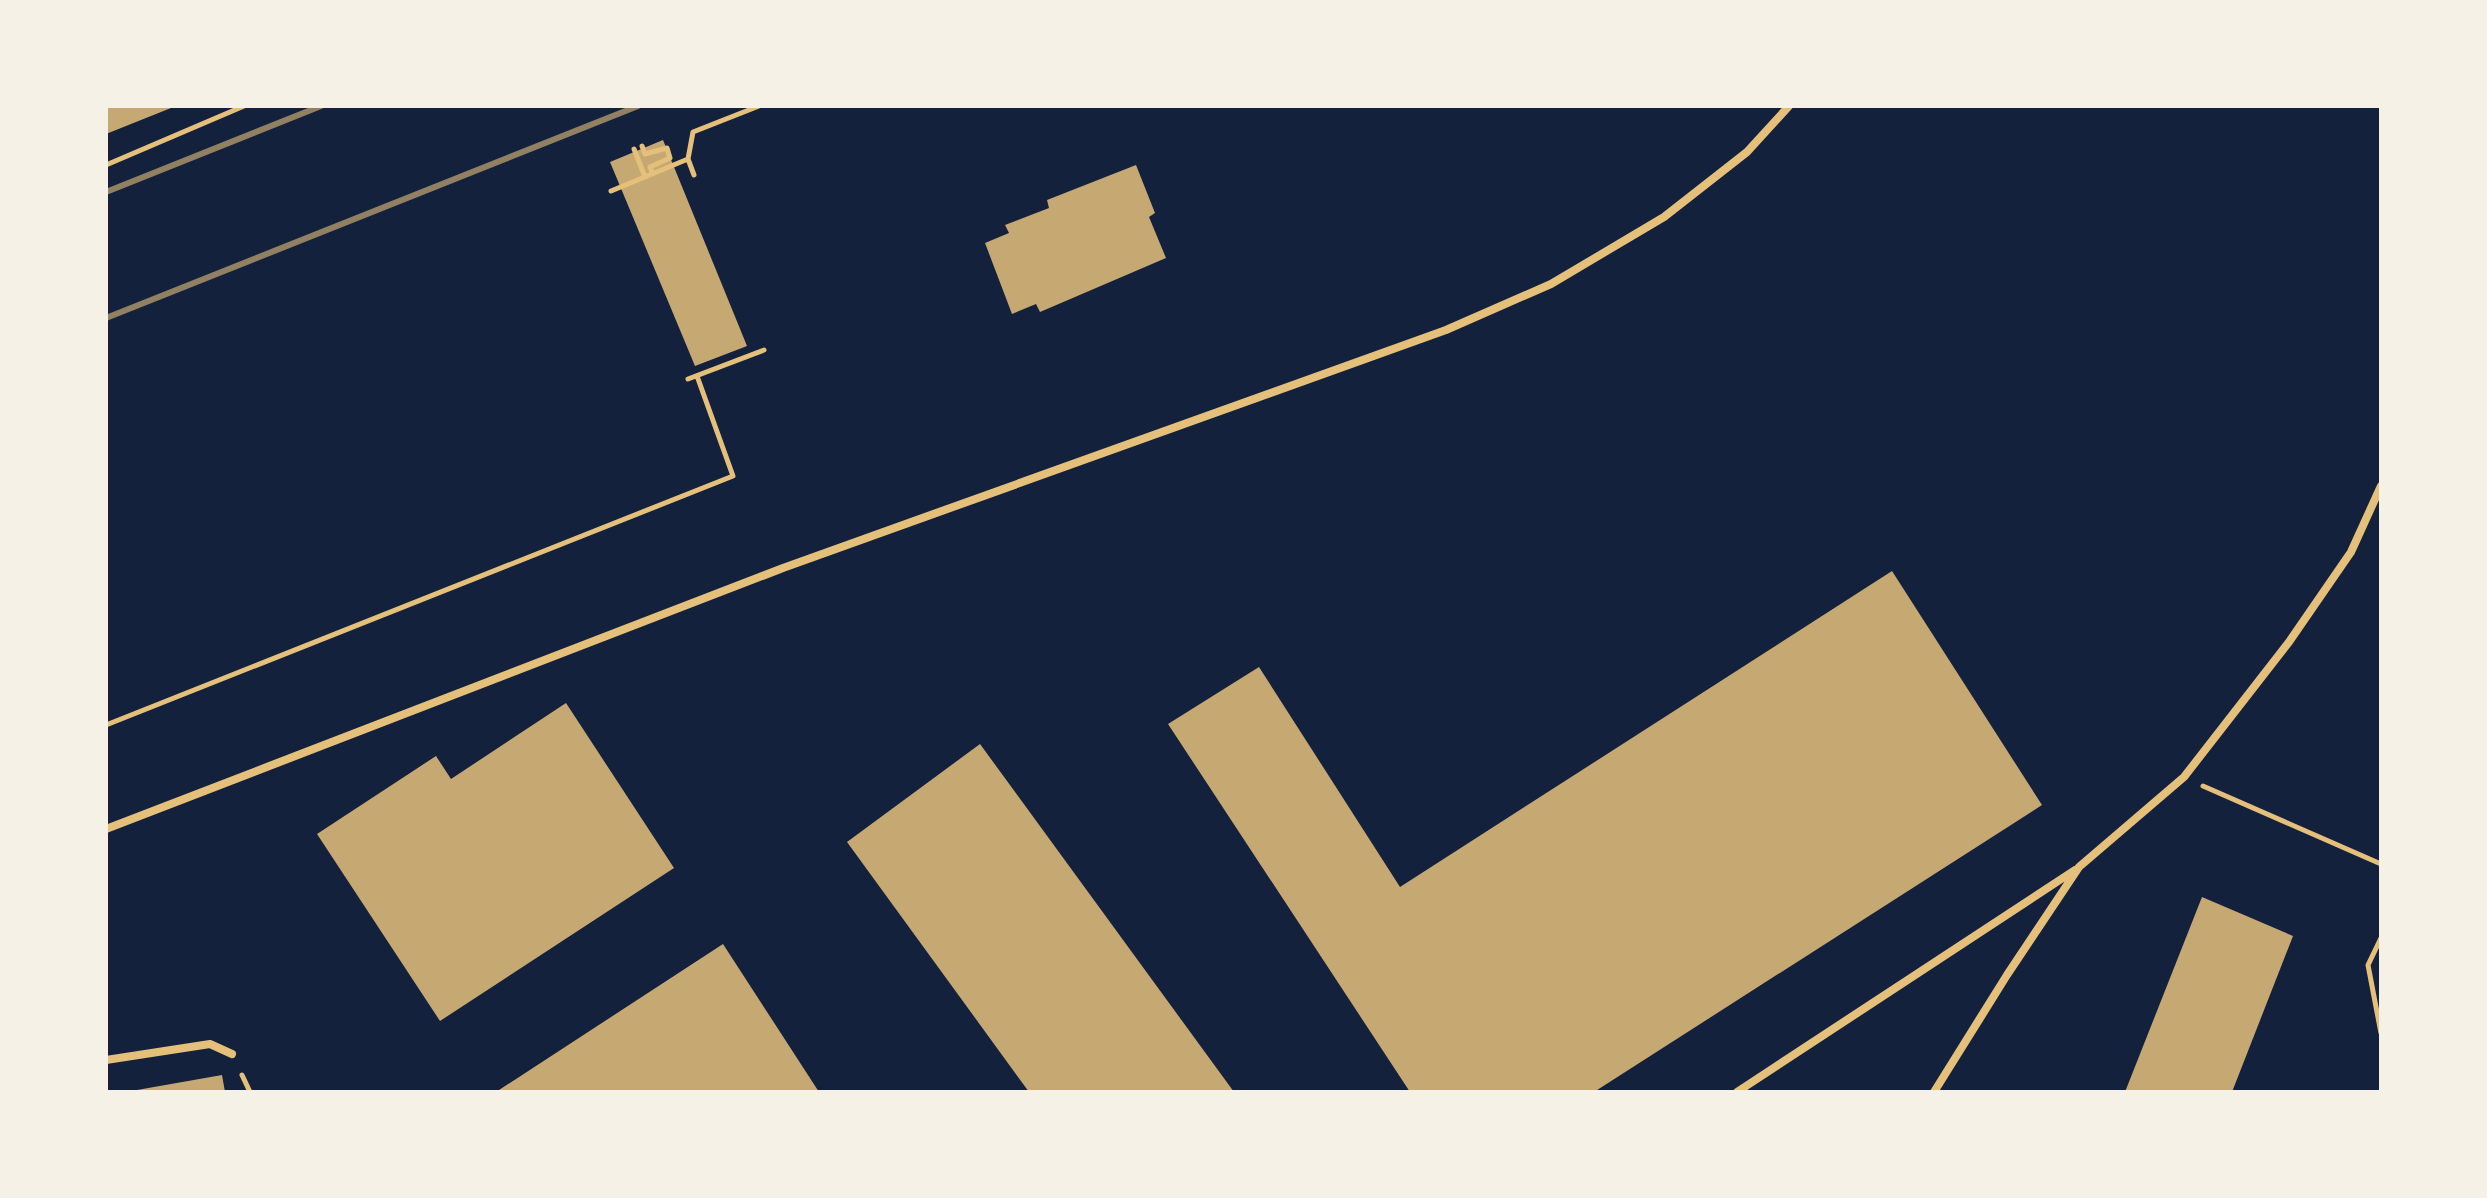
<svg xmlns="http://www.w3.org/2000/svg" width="2487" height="1198" viewBox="0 0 2487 1198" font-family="'Sofia Sans Condensed',sans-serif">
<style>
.building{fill:#c6a872}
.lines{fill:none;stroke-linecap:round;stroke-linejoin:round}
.path{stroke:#e5c07b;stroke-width:5}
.minor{stroke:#e5c07b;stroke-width:8}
.rail{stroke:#918062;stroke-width:6}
</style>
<rect width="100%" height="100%" fill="#14213d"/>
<path class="building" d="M106,106H176L106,134Z
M663,140L747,346L695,366L610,162Z
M1136,165L1155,213L1149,217L1166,258L1040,312L1036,304L1012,314L985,243L1009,233L1005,225L1049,208L1047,200Z
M1892,571L2042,805L1594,1092H1410L1168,724L1259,667L1400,887Z
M566,703L674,868L440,1021L317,834L436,756L451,779Z
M980,744L1234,1092H1029L847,842Z
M2202,897L2293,936L2232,1092H2125Z
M723,944L819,1092H496Z
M222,1075L225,1092H138L137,1090Z"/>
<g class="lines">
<path class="path" d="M642,146L645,154L667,148L670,158L650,167L653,174
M634,149L645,177
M106,165L244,106
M694,175L688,159L693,132L759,106
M611,191L688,159
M688,379L764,350
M106,725L733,476L697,376
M2203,786L2381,864
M2381,938L2368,965L2381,1033
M242,1075L250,1092"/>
<path class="minor" d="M106,829L783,568L1446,330L1551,284L1664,217L1747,152L1789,106
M106,1060L210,1044L232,1054
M1737,1092L2075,870
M1934,1092L2007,975L2079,867L2184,777L2289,642L2351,552L2381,486"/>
<path class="rail" d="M106,192L321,106
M106,318L638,106"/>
</g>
<rect width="2487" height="1198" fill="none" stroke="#f6f1e7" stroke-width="216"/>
</svg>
